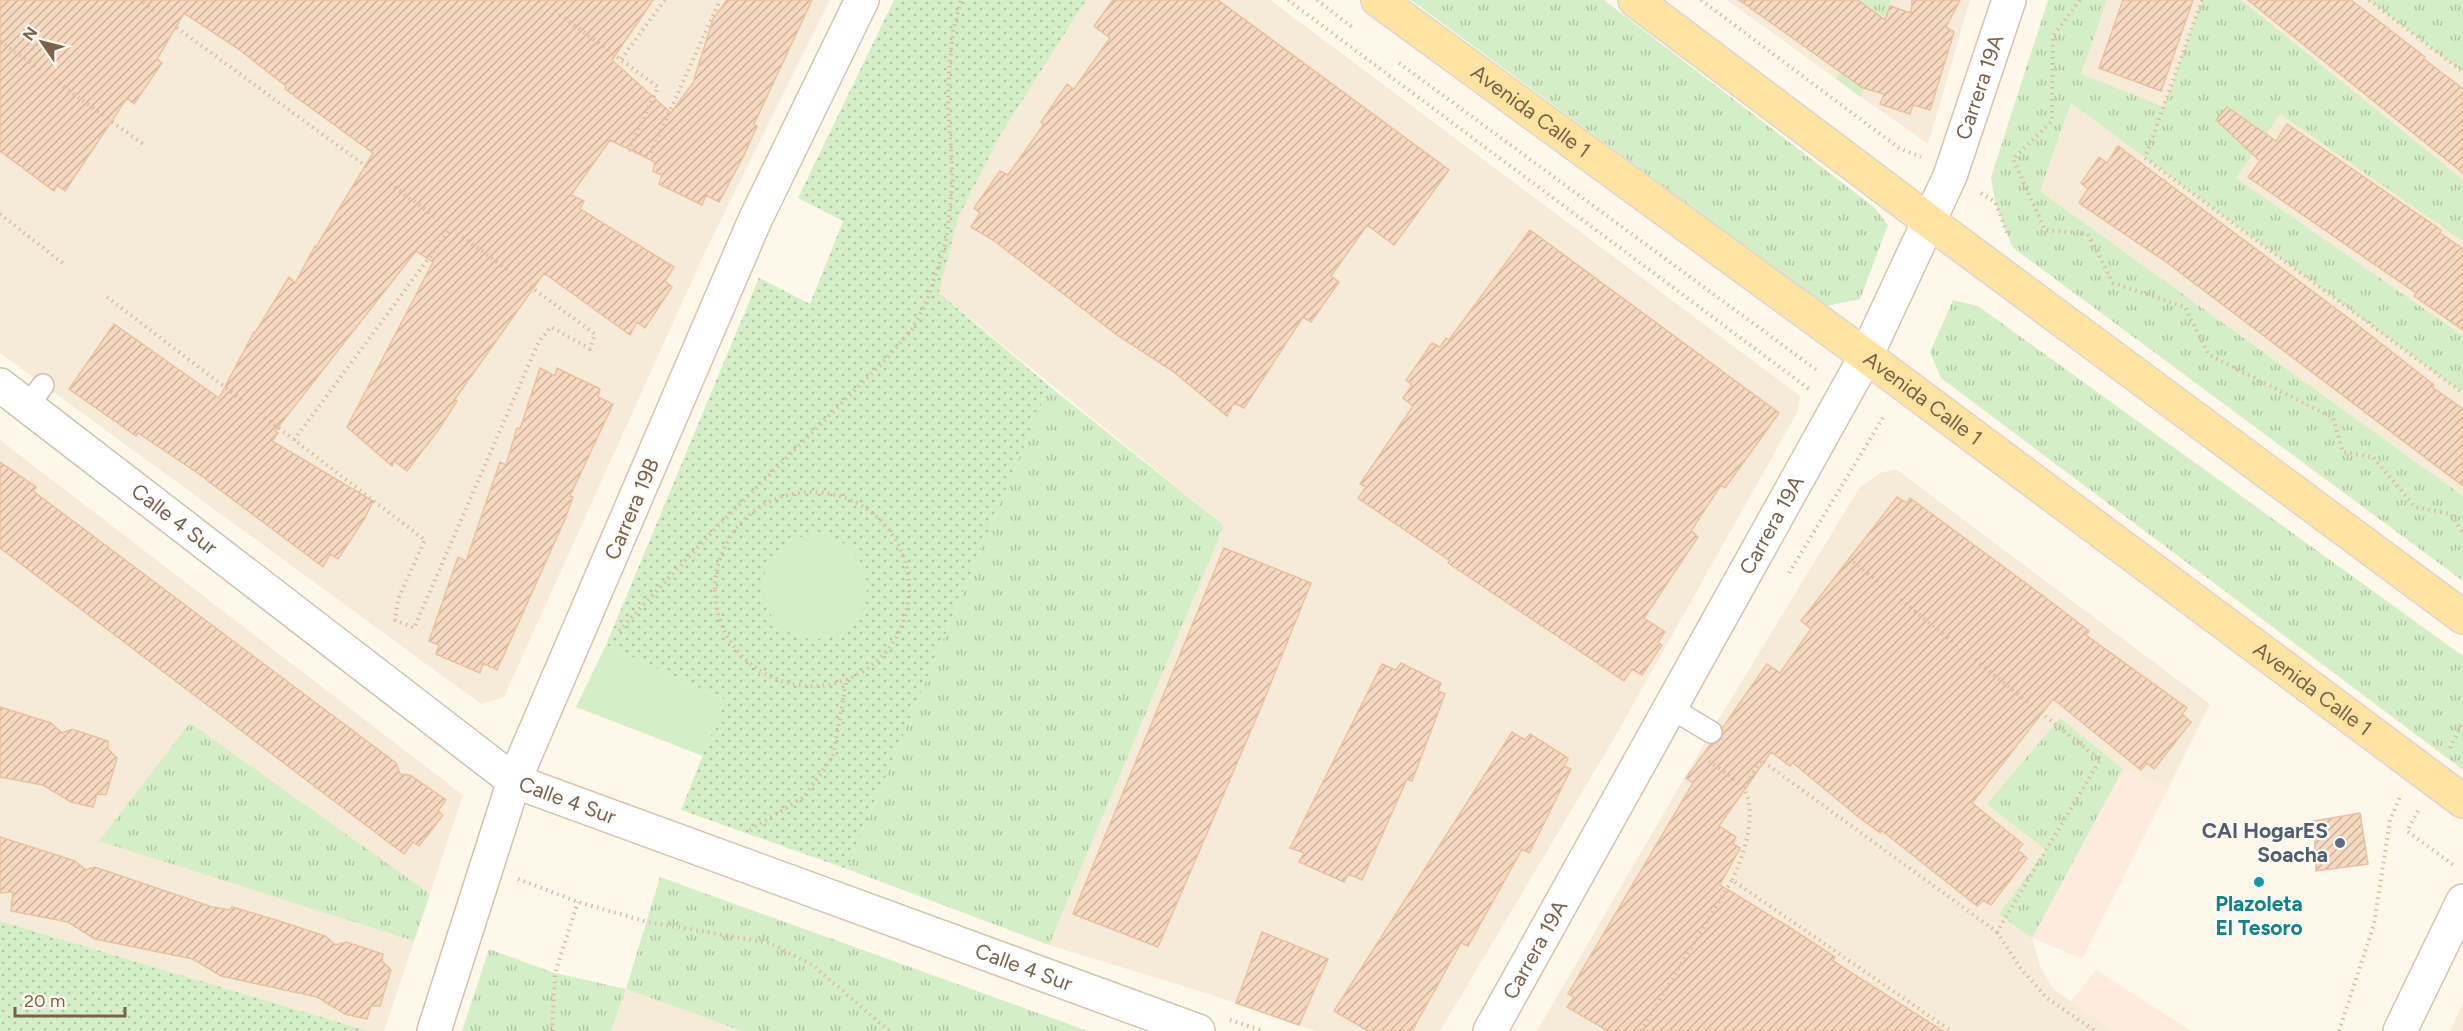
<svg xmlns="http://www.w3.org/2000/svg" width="2463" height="1031" viewBox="0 0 2463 1031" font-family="Figtree,sans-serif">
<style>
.residential{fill:#f6ebd8}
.commercial{fill:#ffeade}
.grass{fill:url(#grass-tufts)}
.park{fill:url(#park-dots)}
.garden{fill:#d4eec7}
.building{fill:url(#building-hatch);stroke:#eac19f;stroke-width:1.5}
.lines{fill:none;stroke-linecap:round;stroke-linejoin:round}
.lane-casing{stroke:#d2c1ae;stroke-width:24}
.street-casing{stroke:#d2c1ae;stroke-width:36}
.secondary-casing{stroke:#d8c3ae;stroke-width:36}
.primary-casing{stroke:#ddd6d0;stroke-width:36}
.path{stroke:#dcbca2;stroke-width:4;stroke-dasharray:1.5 4.5;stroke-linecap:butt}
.lane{stroke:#fff;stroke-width:21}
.street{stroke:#fff;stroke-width:33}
.secondary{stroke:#fff;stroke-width:33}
.primary{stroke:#ffe3a0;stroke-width:33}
.service-dot{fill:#5c6f8a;stroke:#fffbf2;stroke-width:2}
.culture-dot{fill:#0f9aa8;stroke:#fffbf2;stroke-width:2}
.labels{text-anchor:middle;stroke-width:4.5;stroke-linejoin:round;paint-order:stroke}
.street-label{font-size:21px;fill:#7c604a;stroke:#fffbf2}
.service-label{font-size:21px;font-weight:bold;fill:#4e5e75;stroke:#fffbf2;text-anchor:end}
.culture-label{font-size:21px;font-weight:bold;fill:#0d838f;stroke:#fffbf2}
</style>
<defs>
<pattern id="grass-tufts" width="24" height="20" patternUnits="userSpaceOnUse" patternTransform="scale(1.5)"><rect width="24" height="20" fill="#d4eec7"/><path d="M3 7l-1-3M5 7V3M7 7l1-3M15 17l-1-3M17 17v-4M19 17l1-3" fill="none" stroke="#b1c4a4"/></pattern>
<pattern id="park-dots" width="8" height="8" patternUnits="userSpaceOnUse" patternTransform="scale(1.5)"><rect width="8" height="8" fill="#d4eec7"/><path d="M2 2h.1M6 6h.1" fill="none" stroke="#b1c4a4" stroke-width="1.8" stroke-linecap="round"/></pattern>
<pattern id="building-hatch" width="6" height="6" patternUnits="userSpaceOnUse" patternTransform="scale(1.5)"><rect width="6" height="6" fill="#f6d9c0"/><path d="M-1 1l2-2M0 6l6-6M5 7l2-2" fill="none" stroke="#ccb39e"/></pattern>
</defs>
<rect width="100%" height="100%" fill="#fef8ea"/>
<path class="residential" d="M0,0H830L705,252L504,697L481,704L0,353Z
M1086,0H1270L1800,396L1798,411L1612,742L1440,1031H1315L1209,994L1049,945L1223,528L1221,523L939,293L958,218L1001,134Z
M1727,0H1970L1928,144L1861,97Z
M2107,0H2463V496L2040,191Z
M0,440L463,795L384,1031H368L0,921Z
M1896,469L2210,704L2168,789L2124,769L2032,938L2040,966L2053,989L2114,1031H1537L1711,732L1860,487L1880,473Z
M626,989L742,1031H611Z
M2463,1003V1031H2450Z"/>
<path class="commercial" d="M2123,769L2168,789L2082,959L2032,938Z
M2096,970L2191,1031H2114L2071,1001Z"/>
<path class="grass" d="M1411,0H1604L1875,208L1888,225L1860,299L1826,306Z
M1858,0H1891L1861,97L1836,79L1869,33L1874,11Z
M2048,0H2107L2081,74L2164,107L2202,0H2241L2463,180V241L2280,114L2236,178L2463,336V393L2071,103L2040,191L2463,496V581L2012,247L1995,202L1991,177Z
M2369,0H2463V72Z
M1953,300L1978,306L2463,656V770L1941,378L1930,352Z
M1049,386L1221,523L1223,528L1049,945L847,869Z
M2060,718L2123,769L2032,938L1999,914L2046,850L1987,804Z
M190,723L430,894L414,941L99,841Z
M660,877L1088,1031H742L626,989L611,1031H462L489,949L555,973L626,989Z"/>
<path class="park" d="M894,0H1086L1001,134L958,218L939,293L1049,386L847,869L681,810L725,700L606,645L759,278L810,304L843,221L798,198Z
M0,921L368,1031H0Z"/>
<path class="garden" d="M763 587a52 52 0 1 1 104 0a52 52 0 1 1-104 0Z
M606,645L725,700L703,756L576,707Z"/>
<path class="building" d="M0,0H653L612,60L671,113L693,83L713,19L727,0H812L754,124L757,126L744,155L719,202L706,195L702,205L659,184L662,175L653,171L655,162L610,140L571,195L584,201L580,209L674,267L665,281L672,287L645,328L637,322L630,335L544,273L455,399L457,401L439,429L407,471L394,461L392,466L347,427L433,262L416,251L275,431L278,433L272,441L373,501L365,518L338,559L330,554L323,567L196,472L138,433L136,436L69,389L114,324L219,398L254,332L255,333L289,277L295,283L315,246L316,247L373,153L285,89L286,86L237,48L184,13L157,59L162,63L134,104L127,98L65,191L57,185L54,191L0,151Z
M1113,0H1218L1449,170L1394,245L1367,225L1331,276L1339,282L1311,322L1303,317L1244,408L1234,403L1227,416L1174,372L1117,335L993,240L971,227L980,213L974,208L1000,171L1008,175L1044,124L1041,122L1067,84L1074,89L1110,38L1094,26Z
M1739,0H1858L1885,20L1890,6L1911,13L1912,0H1960L1946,27L1954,32L1930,110L1913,105L1910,114L1880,104L1884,94L1863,88Z
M2123,0H2193L2161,91L2099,68Z
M2248,0H2351L2425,57L2424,59L2463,89V173Z
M2227,107L2276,141L2287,124L2441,230L2440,233L2463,249V330L2414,296L2416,293L2248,177L2260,161L2216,120Z
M2118,146L2355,323L2434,385L2432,387L2463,409V486L2166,262L2079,203L2088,189L2081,183L2099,157L2107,163Z
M1530,230L1779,413L1725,488L1721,485L1691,531L1698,537L1644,618L1665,632L1658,642L1662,645L1642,675L1632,669L1624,681L1448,563L1450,561L1358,498L1366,487L1360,484L1413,406L1403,398L1412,385L1406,380L1432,343L1440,347L1446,338L1449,340Z
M540,368L555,376L557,368L600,389L598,397L613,404L570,496L573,497L565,519L497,670L483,663L480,673L436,654L439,645L429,641L458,557L466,561L500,462L506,465L517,428L520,429Z
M0,462L36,487L33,491L396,763L400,774L410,775L446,800L438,811L443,815L419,846L413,842L404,854L0,548Z
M1897,497L1907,503L1910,498L2046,598L2089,631L2086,635L2187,708L2182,714L2191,722L2154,769L2147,763L2141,770L2053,699L1972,803L2023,844L2018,850L2027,858L1991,905L1983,900L1977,906L1881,830L1880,833L1856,815L1793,763L1790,766L1771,752L1719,826L1736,837L1733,844L1740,848L1720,885L1789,927L1835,957L1833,961L1943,1031H1608L1567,1007L1574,997L1568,994L1693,783L1686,778L1710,745L1722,739L1723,727L1767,664L1780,673L1811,629L1801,621Z
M1224,548L1311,583L1264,700L1158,947L1073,914Z
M1401,663L1441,683L1438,691L1445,694L1412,781L1407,779L1362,880L1348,874L1344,882L1299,862L1304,853L1290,848L1382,664L1396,670Z
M0,707L51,723L62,733L72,729L108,741V749L117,758L106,795L97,794L93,807L71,802L43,785L0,777Z
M1512,732L1525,740L1530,734L1568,758L1564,766L1571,769L1529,853L1522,849L1468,946L1461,943L1412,1031H1368L1334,1011Z
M2360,813L2368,864L2316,871L2314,821Z
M0,837L75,861L86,870L95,867L212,907L230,910L232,907L276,920L325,936L336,945L346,942L383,954L382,961L391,970L380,1006H371L367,1019L345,1014L317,997L221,976L193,959L95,939L68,922L11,911L13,892L0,893Z
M1262,932L1328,959L1299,1025L1236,1003Z"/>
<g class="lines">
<defs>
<path id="lane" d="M28,406L43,385
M1669,707L1711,732"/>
<g id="street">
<path id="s1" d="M0,385L514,781L434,1031"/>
</g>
<g id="secondary">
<path id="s2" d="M862,0L755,220L514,781L1198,1031"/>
<path id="s3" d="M1490,1031L1866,356L1950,176L2009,0"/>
<path d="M2400,1031L2463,901"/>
</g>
<g id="primary">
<path id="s4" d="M1378,0L1866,356L2463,801"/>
<path d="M1635,0L1930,222L2463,617"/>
</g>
</defs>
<use href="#lane" class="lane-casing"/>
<use href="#street" class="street-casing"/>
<use href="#secondary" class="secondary-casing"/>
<use href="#primary" class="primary-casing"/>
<path class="path" d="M540,0L658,87L629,150L650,155L720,0
M1288,0L1809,389
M1317,0L1352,27
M1701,0L1899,148L1921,157
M2080,0L2053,36L2052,121L2013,159L2045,230L2088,234L2113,283L2185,307L2209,355L2333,418L2343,452L2373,457L2415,507L2451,514L2463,534
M2202,0L2145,158L2463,393
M2369,0L2463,72
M0,41L143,144
M621,59L665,0
M1399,63L1818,371
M1981,193L1995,202L2008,235
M0,214L65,265
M107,297L425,540L398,599L395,620L414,628L539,341L551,327L590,349L595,334L139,0
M294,440L451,228
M715 589a97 97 0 1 1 194 0a97 97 0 1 1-194 0Z
M1789,573L1884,416
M619,631L712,532L887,358L912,329L926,304L946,243L953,180L948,104L949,74L953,31L961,0
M2450,748L2463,722
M1709,761C1719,769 1733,777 1742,787C1760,807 1743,859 1732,880
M1744,788L1761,760L1997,932L2100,760L1846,556
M2418,811L2407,831L2455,866
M750,830L804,797L833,756L847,678
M518,879L578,902L648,922L770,943L814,966L889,1031
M1997,932L2021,969L2047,998L2095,1031
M1230,1020L1264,1031
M552,1031L555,973L578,902
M1641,1031L1732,880L1951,1031
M2339,1031L2374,924L2390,820L2400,797"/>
<use href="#lane" class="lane"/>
<use href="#street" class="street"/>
<use href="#secondary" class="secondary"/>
<use href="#primary" class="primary"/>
</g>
<circle class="service-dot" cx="2340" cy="843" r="6"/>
<circle class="culture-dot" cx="2259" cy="882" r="6"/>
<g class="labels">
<g class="street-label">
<text dy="7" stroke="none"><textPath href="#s3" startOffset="1065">Carrera 19A</textPath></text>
<text dy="7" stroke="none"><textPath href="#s4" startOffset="189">Avenida Calle 1</textPath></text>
<text dy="7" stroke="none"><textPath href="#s4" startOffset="675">Avenida Calle 1</textPath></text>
<text transform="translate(632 509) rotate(-67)" y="7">Carrera 19B</text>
<text dy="7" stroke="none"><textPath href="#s1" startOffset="220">Calle 4 Sur</textPath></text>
<text dy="7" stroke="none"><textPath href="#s3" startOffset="579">Carrera 19A</textPath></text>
<text dy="7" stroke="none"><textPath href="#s4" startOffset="1161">Avenida Calle 1</textPath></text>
<text dy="7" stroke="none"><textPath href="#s2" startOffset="912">Calle 4 Sur</textPath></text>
<text dy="7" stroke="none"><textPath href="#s3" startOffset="93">Carrera 19A</textPath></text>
<text dy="7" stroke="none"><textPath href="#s2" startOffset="1398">Calle 4 Sur</textPath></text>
</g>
<g class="service-label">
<text x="2328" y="838">CAI HogarES<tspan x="2328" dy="24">Soacha</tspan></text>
</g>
<g class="culture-label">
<text x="2259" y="911">Plazoleta<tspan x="2259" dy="24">El Tesoro</tspan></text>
</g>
</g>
<g transform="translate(42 42) rotate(305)" stroke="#fffbf2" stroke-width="4.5" paint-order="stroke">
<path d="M0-4.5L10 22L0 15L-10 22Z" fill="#7c604a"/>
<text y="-9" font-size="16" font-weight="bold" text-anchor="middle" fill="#7c604a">N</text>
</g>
<path d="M15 1007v9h110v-9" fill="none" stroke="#7c604a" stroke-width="3"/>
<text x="24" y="1007" font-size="18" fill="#7c604a" stroke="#fffbf2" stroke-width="4.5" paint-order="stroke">20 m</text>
</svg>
